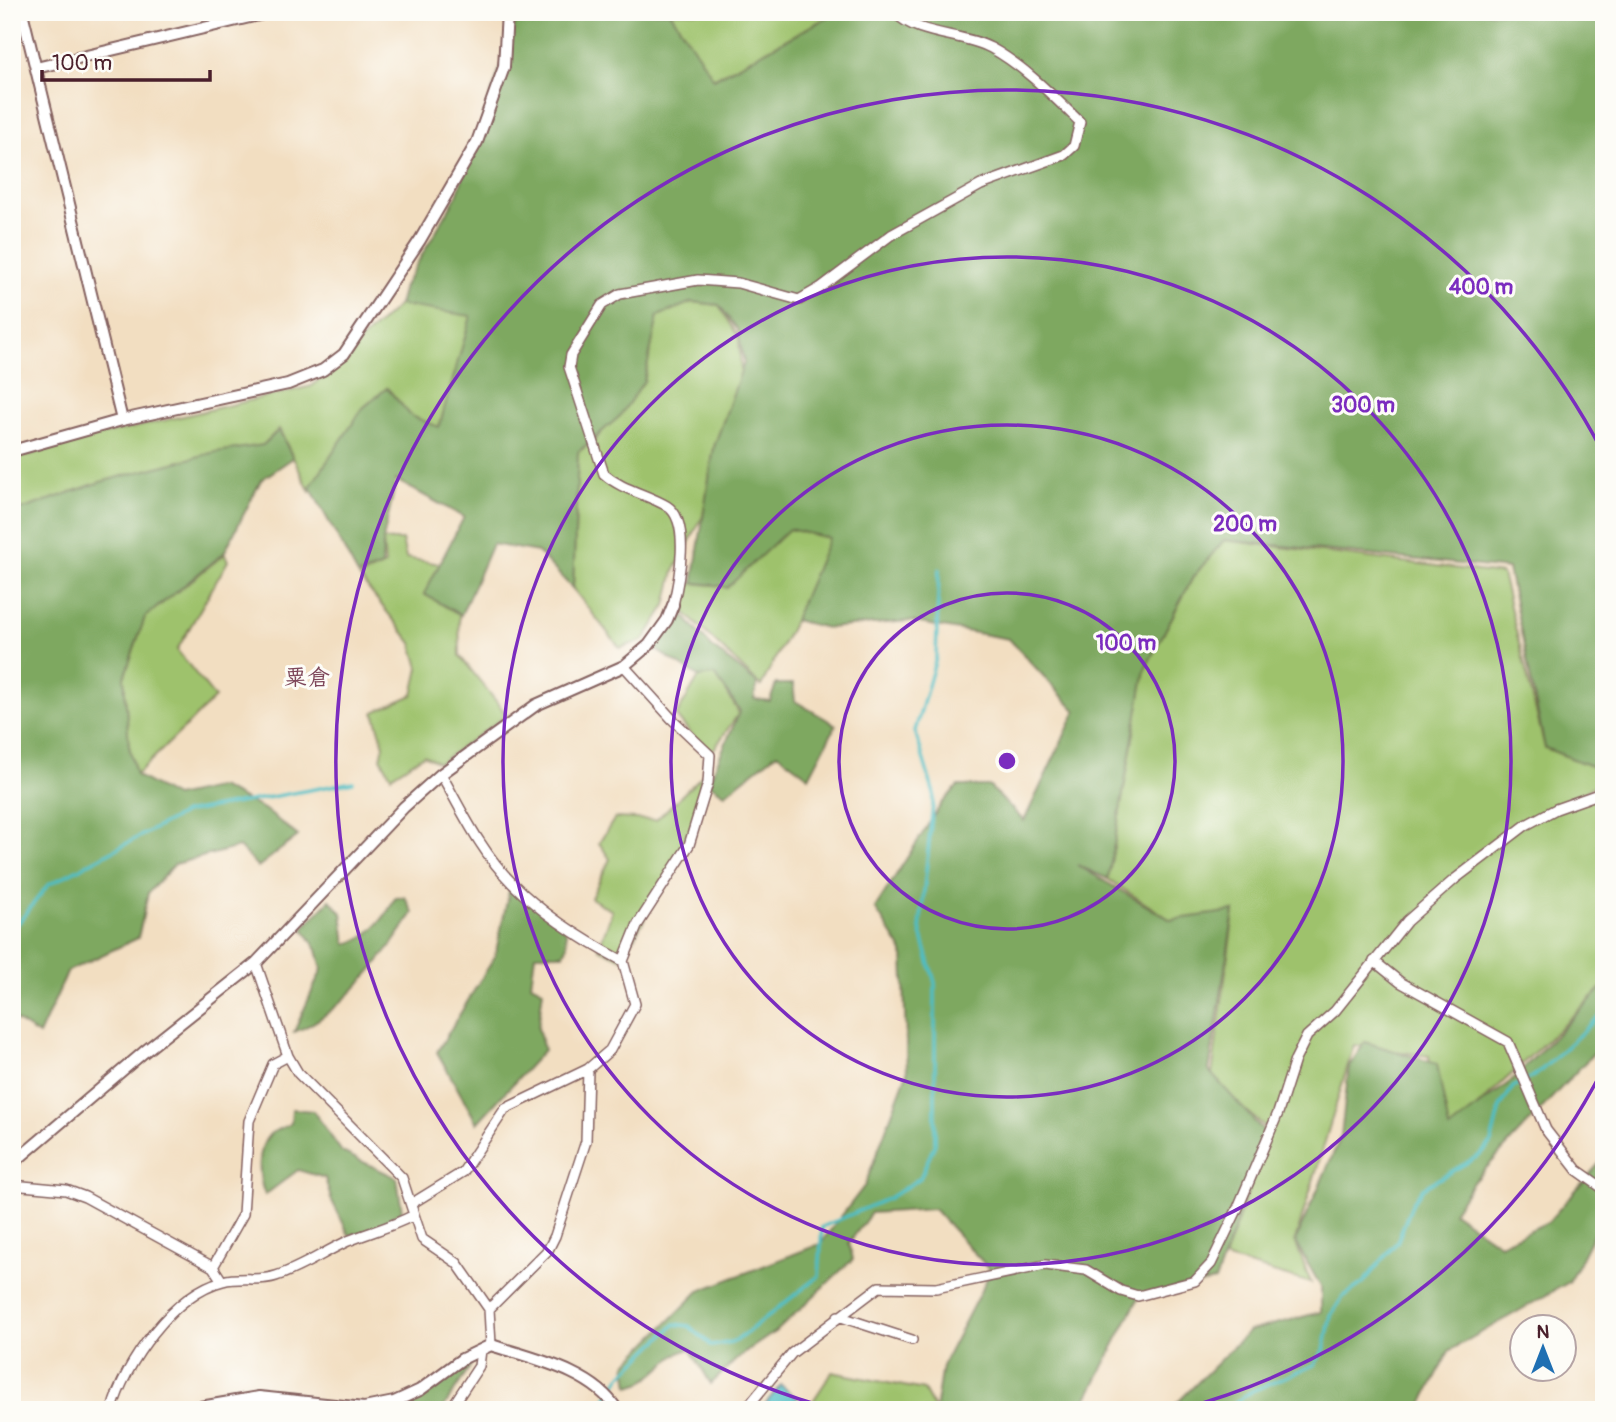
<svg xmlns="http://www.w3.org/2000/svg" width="1616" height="1422" viewBox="0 0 1616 1422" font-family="Pangolin,'Klee One',sans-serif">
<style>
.green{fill:#9ec26c;stroke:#74704c;stroke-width:2}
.forest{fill:#7ea860;stroke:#646446;stroke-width:2}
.water{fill:#4ebdc3;stroke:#4c6e77;stroke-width:2}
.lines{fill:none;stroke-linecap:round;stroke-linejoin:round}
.stream{stroke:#4ebdc3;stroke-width:3.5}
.minor-casing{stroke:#856260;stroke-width:12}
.tertiary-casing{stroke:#856260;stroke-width:14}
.minor{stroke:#fff;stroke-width:9}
.tertiary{stroke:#fff;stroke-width:10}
.ring{fill:none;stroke:#7b2cbf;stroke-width:3.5}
.labels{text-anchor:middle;stroke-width:6;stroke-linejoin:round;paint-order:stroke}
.quarter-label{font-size:23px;font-weight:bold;fill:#7e475a;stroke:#fdfcf7}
.centre{fill:#7b2cbf;stroke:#fdfcf7;stroke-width:3.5}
.ring-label{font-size:21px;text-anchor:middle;font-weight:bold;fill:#7b2cbf;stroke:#fdfcf7;stroke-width:6;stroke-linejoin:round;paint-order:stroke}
</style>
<rect width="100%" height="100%" fill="#fdfcf7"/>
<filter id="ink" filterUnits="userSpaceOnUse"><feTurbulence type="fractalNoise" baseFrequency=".0143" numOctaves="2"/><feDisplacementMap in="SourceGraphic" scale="14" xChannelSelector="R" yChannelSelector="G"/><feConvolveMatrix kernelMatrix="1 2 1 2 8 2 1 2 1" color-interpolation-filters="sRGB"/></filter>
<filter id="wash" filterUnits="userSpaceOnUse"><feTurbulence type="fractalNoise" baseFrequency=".00686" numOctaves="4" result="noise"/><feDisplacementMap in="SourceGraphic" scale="28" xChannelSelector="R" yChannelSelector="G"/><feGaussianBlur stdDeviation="1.57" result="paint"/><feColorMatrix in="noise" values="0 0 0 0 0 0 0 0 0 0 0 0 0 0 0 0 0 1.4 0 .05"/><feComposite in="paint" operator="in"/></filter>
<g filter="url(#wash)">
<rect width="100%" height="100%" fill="#f2dec1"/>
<path class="green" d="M670,12H837L713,79Z
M692,302L719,305L739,338L741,372L714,447L703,516L674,571L666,605L644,640L620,648L573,589L578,452L595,440L644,381L658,315Z
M401,303L472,315L439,428L411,416L387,388L363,408L310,492L279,429L263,445L12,513V460L76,441L312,386Z
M789,529L829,538L798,614L761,686L676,604L682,589L689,583L725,586Z
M383,540H402L406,558L440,564L424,594L459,614L460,656L507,715L439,763L424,755L391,776L381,758L384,745L374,712L413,695L419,668L412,643L359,577L385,565Z
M1223,540L1502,574L1545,748L1604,771V780L1555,809L1604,791V986L1440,1142L1429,1056L1354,1045L1295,1241L1311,1283L1224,1258L1270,1131L1211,1082L1234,912L1171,920L1108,879L1145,669L1193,577Z
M225,554L228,561L177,650L215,698L136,775L129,746L124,678L145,617Z
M716,673L739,713L709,756L676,716L699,677Z
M709,769L691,837L622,959L599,948L612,911L591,898L610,859L599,843L615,818L656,820Z
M832,1372L924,1390L935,1410H807Z"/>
<path class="forest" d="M519,12H670L714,79L837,12H1604V771L1545,748L1508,569L1224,540L1193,577L1145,669L1108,879L1077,865L1171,920L1234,911L1209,1071L1268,1136L1215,1281L1140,1295L1081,1410H935L942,1366L991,1271L934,1209L871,1213L849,1243L853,1259L779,1329L740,1356L711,1384L690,1349C664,1355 659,1381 629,1386L626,1364L699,1291L820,1244L865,1185L907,1073L903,952L875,908L942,803L958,786H989L1024,821L1076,711L1009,639L909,621L827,628L794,620L829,538L789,529L727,588C715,582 706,586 693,582L714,447L744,363L738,330L719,305L692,302L658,316L644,381L619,417L578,452L573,589L538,552L492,544L461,615L424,594L464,517L396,480L383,540L382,566L358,575L310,487L363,408L387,388L411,416L439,427L471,316L399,305L404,286L457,195Z
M279,430L293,458L261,480L224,553L145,617L124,678L129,746L136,775L175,797L220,787L264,809L298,836L258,867L239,847L175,864L148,893L138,938L68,971L39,1035L12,1018V513L100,482L215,452L263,445Z
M681,613L712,647L757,683L754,699L770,701L776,684H793L795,701L836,725L809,777L777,753L725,794L708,783L740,711L715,675L699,677L653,648Z
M510,887L565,924L567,947L563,954H535L531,984L543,990L538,1028L544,1050L477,1123L437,1052L495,956Z
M405,897L413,913C386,955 343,1014 294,1032L322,969L317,950L303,928L330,900L342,913L346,944C368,939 386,918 395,898Z
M1604,986V1042L1474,1181L1453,1212L1500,1244L1548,1222L1604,1158V1213L1569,1282L1449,1351L1419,1410H1170L1249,1331L1321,1312V1287L1295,1241L1341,1136L1349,1066L1365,1042L1437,1064L1449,1129L1511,1081Z
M292,1109L313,1111L342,1152L397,1178L402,1211L364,1233L349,1235L331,1199L325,1178L298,1170L265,1195C258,1179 256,1148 270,1134C275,1130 285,1127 291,1123Z
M469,1363L470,1367L442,1410H399Z"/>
<path class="water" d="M781,1385L799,1400L790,1410H760Z"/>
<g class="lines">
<path class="stream" d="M12,931L48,885L184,813L353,782
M599,1410L620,1377L675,1324L689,1326L712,1346L736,1341L819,1276L822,1227L889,1198L920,1178L935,1144V983L920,929L934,794L915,731L936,658L939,569
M1224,1410L1252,1391L1314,1365L1324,1351L1331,1315L1343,1297L1363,1283L1397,1242L1413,1202L1423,1188L1480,1155L1491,1143L1500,1107L1513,1087L1537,1074L1604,1012"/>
</g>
</g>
<g filter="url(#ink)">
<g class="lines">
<defs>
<path id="minor" d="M673,605C679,581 691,521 667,506C647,494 622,490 604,474L569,367L571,355L602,305L620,294L698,280L738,283L799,300L820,288L891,235L981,185L1064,155L1074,146L1080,122C1053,96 1024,66 991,48C961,32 919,37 894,12
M441,774C462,811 481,852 512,883C542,914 585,941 623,961
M1374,961L1400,982L1508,1042L1546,1130L1577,1170L1604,1189
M256,963L288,1056L298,1073L402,1178L422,1239L457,1263L489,1309L491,1345
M12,1185L66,1190L85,1197L213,1267L222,1281
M411,1204L463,1172L505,1109L588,1069
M213,1267L243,1214L249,1121L273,1064L288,1056
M489,1309L548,1250L555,1236L586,1141L588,1069L610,1050L635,1004L623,961L638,924L689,845L708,783L710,755L672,719L624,666
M838,1316L912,1340
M112,1410C124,1364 174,1293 223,1281C240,1276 259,1282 276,1276C301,1268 324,1252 348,1241C370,1232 391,1227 412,1216
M450,1410L479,1366L481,1350
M745,1410L792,1353L879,1287L936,1288L1045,1265L1086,1270L1121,1291L1138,1296L1195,1281L1211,1264L1237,1210L1278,1113L1295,1060L1307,1036L1335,1011L1407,921L1455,879L1526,825L1556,809L1604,792"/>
<path id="tertiary" d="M22,12L122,420
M36,68L271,12
M12,451L122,420L288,384L323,370L344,354L420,240L477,142L504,67L507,12
M12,1164L144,1052L256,963L404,807L441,774L536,705L624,666L649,645L667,620L673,605
M183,1410L259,1397L364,1408L394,1402L420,1390L462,1359L491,1345C531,1358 594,1371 617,1410"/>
</defs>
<use href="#minor" class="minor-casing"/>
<use href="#tertiary" class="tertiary-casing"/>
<use href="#minor" class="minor"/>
<use href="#tertiary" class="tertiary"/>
</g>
</g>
<g class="ring">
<circle cx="1007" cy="761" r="168"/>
<circle cx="1007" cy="761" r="336"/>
<circle cx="1007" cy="761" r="504"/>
<path d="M1602 1071A671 671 0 0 1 1181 1409M833 1409A671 671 0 1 1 1602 451"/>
</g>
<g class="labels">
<g class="quarter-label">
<text x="307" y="685">粟倉</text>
</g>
</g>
<circle cx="1007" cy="761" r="10" class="centre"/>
<g class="ring-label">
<text x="1481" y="294">400 m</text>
<text x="1363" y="412">300 m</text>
<text x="1245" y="531">200 m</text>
<text x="1126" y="650">100 m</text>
</g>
<rect width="1616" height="1422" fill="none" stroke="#fdfcf7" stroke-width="42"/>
<g transform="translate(1543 1348)"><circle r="33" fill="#fdfcf7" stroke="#b5a4a5" stroke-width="2"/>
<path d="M0-5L12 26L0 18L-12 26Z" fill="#1f6fb2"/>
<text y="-10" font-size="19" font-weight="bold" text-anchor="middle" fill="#4a1f2b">N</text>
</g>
<path d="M42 70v10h168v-10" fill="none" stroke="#4a1f2b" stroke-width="3.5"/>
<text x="52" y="70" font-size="21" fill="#4a1f2b" stroke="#fdfcf7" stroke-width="5" paint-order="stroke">100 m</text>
</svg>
